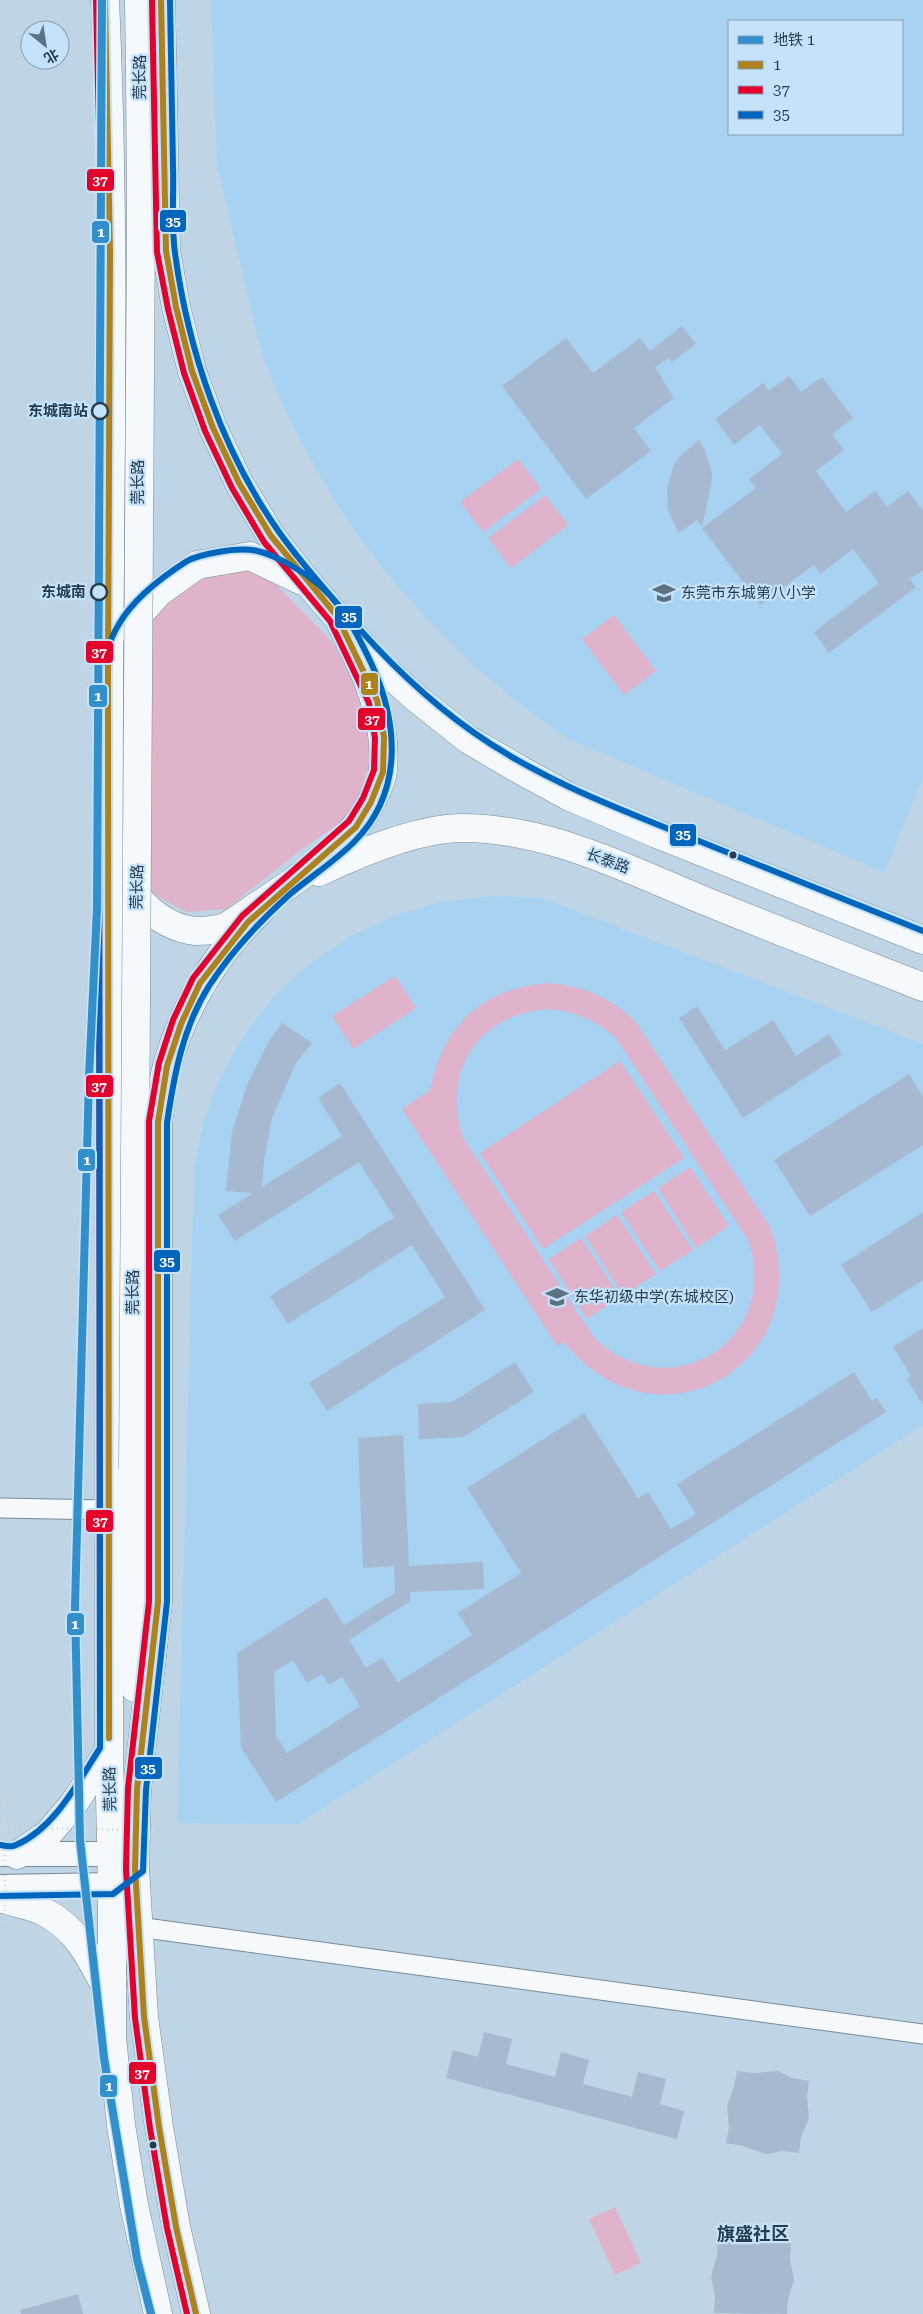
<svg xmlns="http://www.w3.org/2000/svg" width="923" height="2314" viewBox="0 0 923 2314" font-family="'Roboto Serif','Noto Sans SC',serif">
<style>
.built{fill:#a7d2f2;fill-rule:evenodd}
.green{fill:#dfb3cb;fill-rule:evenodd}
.building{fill:#a6b9d0;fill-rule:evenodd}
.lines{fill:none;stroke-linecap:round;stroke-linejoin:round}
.minor-casing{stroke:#778b99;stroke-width:21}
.tertiary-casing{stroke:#778b99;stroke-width:26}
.primary-casing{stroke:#778b99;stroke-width:29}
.trunk-casing{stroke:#778b99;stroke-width:29}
.path{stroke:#d2d9de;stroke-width:3;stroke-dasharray:1 4;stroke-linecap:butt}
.minor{stroke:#f5f9fb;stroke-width:19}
.tertiary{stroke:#f5f9fb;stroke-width:24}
.primary{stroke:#f5f9fb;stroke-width:28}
.trunk{stroke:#f5f9fb;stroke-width:28}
.primary-bridge-casing{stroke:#778b99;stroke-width:29;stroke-linecap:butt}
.path-bridge{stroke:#d2d9de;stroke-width:3;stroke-dasharray:1 4;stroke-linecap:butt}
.primary-bridge{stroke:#f5f9fb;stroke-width:28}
.bus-1-casing{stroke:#c4e3fb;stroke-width:10}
.bus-2-casing{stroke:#c4e3fb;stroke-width:10}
.bus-3-casing{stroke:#c4e3fb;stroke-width:10}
.bus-1{stroke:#ae811b;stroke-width:6}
.bus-2{stroke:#e4002b;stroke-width:6}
.bus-3{stroke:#0065bd;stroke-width:6}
.metro-1-casing{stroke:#c4e3fb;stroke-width:11}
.metro-1{stroke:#3190cb;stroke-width:8}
.stop-dot{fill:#c4e3fb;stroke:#273c4c;stroke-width:2.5}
.bus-dot{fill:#273c4c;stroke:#c4e3fb;stroke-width:2}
.labels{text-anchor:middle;stroke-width:4.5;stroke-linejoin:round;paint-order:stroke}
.street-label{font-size:15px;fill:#273c4c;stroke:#c4e3fb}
.stop-label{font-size:15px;font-weight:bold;fill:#273c4c;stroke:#c4e3fb;text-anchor:end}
.poi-label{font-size:15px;fill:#273c4c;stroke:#c4e3fb;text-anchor:start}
.quarter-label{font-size:18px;font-weight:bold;fill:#273c4c;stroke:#c4e3fb}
.line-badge{stroke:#c4e3fb;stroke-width:2}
.badge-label{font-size:14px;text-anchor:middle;font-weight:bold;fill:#fff}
</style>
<rect width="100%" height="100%" fill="#bfd5e6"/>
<path class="built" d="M211,0H923V778L884,872L566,738L516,701L469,661L425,617L384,570L347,520L315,467L286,412L262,355L217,165ZM729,21H902V134H729Z
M493,896L542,898L923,1044V1425L298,1824L177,1823L194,1168L204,1121L221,1075L246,1033L276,994L312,962L353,935L397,915L444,901Z"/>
<path class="green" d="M518,459L541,489L483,532L460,502Z
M545,495L568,525L511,568L488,538Z
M258,566L337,647L363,683L376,735L364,785L348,817L302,849L226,909L187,912L160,898L128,872L118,835L115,678L126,643L189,583L226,568Z
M614,615L656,671L624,695L582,639Z
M395,976L416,1008L353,1049L332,1016Z
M548,983C583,986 609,997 635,1021L771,1229C817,1368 654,1456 564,1342L557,1346L402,1109L430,1090C442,1026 482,988 548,983ZM548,1009C575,1011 596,1020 616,1038L748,1240C782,1339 672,1410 595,1339L463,1138C441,1072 477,1014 548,1009Z
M620,1061L684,1158L543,1249L480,1153Z
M690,1167L729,1226L696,1248L658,1188Z
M654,1191L693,1250L660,1271L621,1212Z
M617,1215L656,1274L623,1295L585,1236Z
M581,1238L620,1297L587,1319L549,1259Z
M615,2207L641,2263L615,2275L589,2219Z"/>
<path class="building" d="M682,326L696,344L672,362L669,358L655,367L674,398L634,428L651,451L586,499L502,386L566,338L593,373L640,338L650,351Z
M789,376L801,392L822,377L853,418L832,434L844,450L816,471L846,512L875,491L887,507L908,491L923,511V570L910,579L916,587L829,653L814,632L879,583L853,549L820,574L814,565L760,605L702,528L756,488L749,479L782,454L760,425L734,445L715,419L763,383L769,391Z
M699,440L705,450L712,473L711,485L702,527L697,520L679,533L668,511L667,488L674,465L681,455Z
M697,1006L725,1050L773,1020L796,1056L829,1034L842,1054L743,1118L679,1018Z
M282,1023L312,1043L296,1063L272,1118L264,1160L262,1187L342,1136L318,1098L340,1083L485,1310L327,1411L309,1383L445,1297L412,1245L288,1324L270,1296L394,1217L359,1162L235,1241L218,1215L253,1193L226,1191L232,1132L247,1085L269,1041Z
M909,1074L923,1097V1145L810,1216L774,1160Z
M923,1212V1280L872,1312L841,1265Z
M923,1328V1405L907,1379L911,1376L893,1347Z
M515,1362L534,1392L463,1437L419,1439L418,1404L452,1402Z
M854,1372L872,1401L877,1398L886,1412L276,1802L241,1747L237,1653L326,1597L344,1625L395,1593L394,1566L363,1568L358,1438L403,1435L409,1566L483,1562L484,1589L410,1592V1601L349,1640L366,1668L382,1658L398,1682L472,1635L458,1613L521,1573L467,1488L584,1413L638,1498L648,1492L671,1529L696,1514L677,1484ZM293,1660L307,1683L322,1674L329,1685L342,1677L360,1706L287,1753L276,1736L274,1672Z
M484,2032L512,2039L506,2064L555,2077L561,2052L589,2060L583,2084L632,2097L638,2072L666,2079L660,2104L684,2111L677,2139L446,2078L453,2050L478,2057Z
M737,2071L754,2073L778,2071L792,2078L809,2081L807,2097L809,2118L801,2137L799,2153L782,2151L766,2154L743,2146L726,2143L729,2127L727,2106L734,2087Z
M742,2237H759L774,2242L791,2243L790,2260L794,2280L788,2299L787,2314L714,2313L715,2296L711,2276L717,2256L718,2240H735Z
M78,2294L83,2314H21L20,2310Z"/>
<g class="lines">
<defs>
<path id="minor" d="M0,1508L108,1510
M138,1927L923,2034"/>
<path id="tertiary" d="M0,1854H111L135,1868L112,1885L0,1887"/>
<path id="primary" d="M139,0L140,71
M109,853V1751L112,1885V2038L121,2125L134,2205L158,2314
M133,1469L135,1688
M17,1855L48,1834L72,1806L109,1751
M0,1898C14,1903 31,1905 44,1912C78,1928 93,1963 110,1995
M196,2314L176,2227L159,2127L144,2017L135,1868L137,1789L158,1602V1122C161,1103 162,1084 167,1066C184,1005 215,954 260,911"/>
<path id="trunk" d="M105,0C118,284 107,569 109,853C127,888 153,927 196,931C203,931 215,930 222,928C231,925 240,917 248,912C285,888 326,861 355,827C365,816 382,784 383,770C388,713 362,665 337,616
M161,0L166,251L176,307L192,371L213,428L239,483L271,536L308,583L376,662L416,698L469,740L522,771L568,796L657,834L923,940
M128,627L159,592L197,565L250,556L302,581
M319,872C357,854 417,829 459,828C550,827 633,872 715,905C784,933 854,960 923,987"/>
</defs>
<use href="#minor" class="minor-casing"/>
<use href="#tertiary" class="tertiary-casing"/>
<use href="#primary" class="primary-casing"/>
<use href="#trunk" class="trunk-casing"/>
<path class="path" d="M0,1796H5V1828"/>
<use href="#minor" class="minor"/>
<use href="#tertiary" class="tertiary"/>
<use href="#primary" class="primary"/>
<use href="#trunk" class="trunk"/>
<defs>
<path id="primary-bridge" d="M133,1469L141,221L140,71"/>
</defs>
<use href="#primary-bridge" class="primary-bridge-casing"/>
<path class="path-bridge" d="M5,1921V1828L154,1830"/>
<use href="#primary-bridge" class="primary-bridge"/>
<defs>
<path id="bus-1" d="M105,0L110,252L108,673L109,1738
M161,0L166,251L176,307L192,371L213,428L239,483L271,536L337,616L377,700L384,737L383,772L371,802L356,827L248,922L200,983L181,1024L167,1066L158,1122V1602L137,1789L135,1868L144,2017L159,2127L176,2227L196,2314"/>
<path id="bus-2" d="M96,0L102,252L99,673L100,1738
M152,0L157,252L168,309L184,373L205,431L232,488L264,542L330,621L369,703L375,738L374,770L363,798L349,821L242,916L193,978L173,1020L159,1063L149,1121V1602L128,1788L126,1869L135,2018L150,2128L167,2228L187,2314"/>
<path id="bus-3" d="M170,0C171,56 172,111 173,167C174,195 171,225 175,253C188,350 222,451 279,532C298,559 320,584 342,609C381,655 423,697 473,732C539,779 619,809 694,839C770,870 847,900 923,931
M0,1896L113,1894L143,1871L146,1790L167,1602V1123C174,1075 183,1027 209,986C231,952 259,922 289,895C310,877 334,862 354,842C403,793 399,725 372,665C352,622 335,590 292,566C264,550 250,546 218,552C207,554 196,556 187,561C162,577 134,598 119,624C110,638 105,656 99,671L100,1748C78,1782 55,1828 16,1845C12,1847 5,1846 1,1845"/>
</defs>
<use href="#bus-1" class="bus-1-casing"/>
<use href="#bus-2" class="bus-2-casing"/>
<use href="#bus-3" class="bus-3-casing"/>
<use href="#bus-1" class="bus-1"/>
<use href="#bus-2" class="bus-2"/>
<use href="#bus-3" class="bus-3"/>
<defs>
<path id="metro-1" d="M102,0L97,908L89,1077L75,1607L80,1840L104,2058L137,2259L151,2314"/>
</defs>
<use href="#metro-1" class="metro-1-casing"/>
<use href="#metro-1" class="metro-1"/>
</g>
<defs>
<symbol id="school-bare" viewBox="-9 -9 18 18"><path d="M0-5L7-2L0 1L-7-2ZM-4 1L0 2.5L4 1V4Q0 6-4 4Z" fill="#5c7282" stroke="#c4e3fb" stroke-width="2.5" paint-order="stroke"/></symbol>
</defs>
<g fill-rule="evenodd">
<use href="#school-bare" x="648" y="577" width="32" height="32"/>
<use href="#school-bare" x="541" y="1281" width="32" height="32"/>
</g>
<g class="stop-dot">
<circle cx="100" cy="411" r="8"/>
<circle cx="99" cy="592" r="8"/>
</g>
<g class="bus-dot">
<circle cx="733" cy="855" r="4.5"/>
<circle cx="153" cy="2145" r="4.5"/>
</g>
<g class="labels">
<g class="street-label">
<text transform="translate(140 77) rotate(-90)" y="5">莞长路</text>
<text transform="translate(138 482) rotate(-90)" y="5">莞长路</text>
<text transform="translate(608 861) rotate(20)" y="5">长泰路</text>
<text transform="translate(137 887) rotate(-89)" y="5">莞长路</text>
<text transform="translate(133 1292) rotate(-90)" y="5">莞长路</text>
<text transform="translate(110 1789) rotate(-91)" y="5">莞长路</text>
</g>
<g class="stop-label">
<text x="88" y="416">东城南站</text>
<text x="86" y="597">东城南</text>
</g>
<g class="poi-label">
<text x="681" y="598">东莞市东城第八小学</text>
<text x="574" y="1302">东华初级中学(东城校区)</text>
</g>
<g class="quarter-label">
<text x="753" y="2240">旗盛社区</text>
</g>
</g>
<g class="line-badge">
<rect x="86" y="168" width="29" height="24" rx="5" fill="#e4002b"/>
<rect x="159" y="209" width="28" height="24" rx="5" fill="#0065bd"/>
<rect x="91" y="220" width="19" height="24" rx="5" fill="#3190cb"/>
<rect x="334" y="605" width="29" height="24" rx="5" fill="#0065bd"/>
<rect x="85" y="640" width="29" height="24" rx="5" fill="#e4002b"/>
<rect x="360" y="672" width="19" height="24" rx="5" fill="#ae811b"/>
<rect x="88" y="684" width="20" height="24" rx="5" fill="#3190cb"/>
<rect x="357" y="707" width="29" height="24" rx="5" fill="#e4002b"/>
<rect x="669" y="823" width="28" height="24" rx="5" fill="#0065bd"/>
<rect x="85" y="1074" width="29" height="24" rx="5" fill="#e4002b"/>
<rect x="77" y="1148" width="19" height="24" rx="5" fill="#3190cb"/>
<rect x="153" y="1249" width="28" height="24" rx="5" fill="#0065bd"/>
<rect x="85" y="1509" width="29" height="24" rx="5" fill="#e4002b"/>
<rect x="66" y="1612" width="19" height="24" rx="5" fill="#3190cb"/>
<rect x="134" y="1756" width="29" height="24" rx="5" fill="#0065bd"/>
<rect x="128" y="2061" width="29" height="24" rx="5" fill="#e4002b"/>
<rect x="99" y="2074" width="19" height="24" rx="5" fill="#3190cb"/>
</g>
<g class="badge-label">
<text x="100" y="185">37</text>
<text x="173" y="226">35</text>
<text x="101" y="237">1</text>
<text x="349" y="621">35</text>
<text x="99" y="657">37</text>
<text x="369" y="689">1</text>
<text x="98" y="701">1</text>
<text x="372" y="724">37</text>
<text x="683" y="839">35</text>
<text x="99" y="1091">37</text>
<text x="87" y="1165">1</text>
<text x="167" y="1266">35</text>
<text x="100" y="1526">37</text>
<text x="75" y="1629">1</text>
<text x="148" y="1773">35</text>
<text x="142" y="2078">37</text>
<text x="109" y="2091">1</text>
</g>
<rect x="728" y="20" width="175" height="115" fill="#c4e3fb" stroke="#85a0b5"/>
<rect x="738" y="36" width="25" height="8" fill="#3190cb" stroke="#85a0b5"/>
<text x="773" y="45" font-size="15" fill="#273c4c">地铁 1</text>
<rect x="738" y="61" width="25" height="8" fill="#ae811b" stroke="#85a0b5"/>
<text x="773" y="70" font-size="15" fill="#273c4c">1</text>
<rect x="738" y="86" width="25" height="8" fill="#e4002b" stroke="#85a0b5"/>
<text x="773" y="95" font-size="15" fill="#273c4c">37</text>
<rect x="738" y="111" width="25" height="8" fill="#0065bd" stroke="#85a0b5"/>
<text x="773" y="120" font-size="15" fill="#273c4c">35</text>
<g transform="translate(45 45) rotate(150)"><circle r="24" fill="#c4e3fb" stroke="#85a0b5"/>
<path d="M0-4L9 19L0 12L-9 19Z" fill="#5c7282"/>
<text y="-8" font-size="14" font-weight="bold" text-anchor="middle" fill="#273c4c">北</text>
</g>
</svg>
